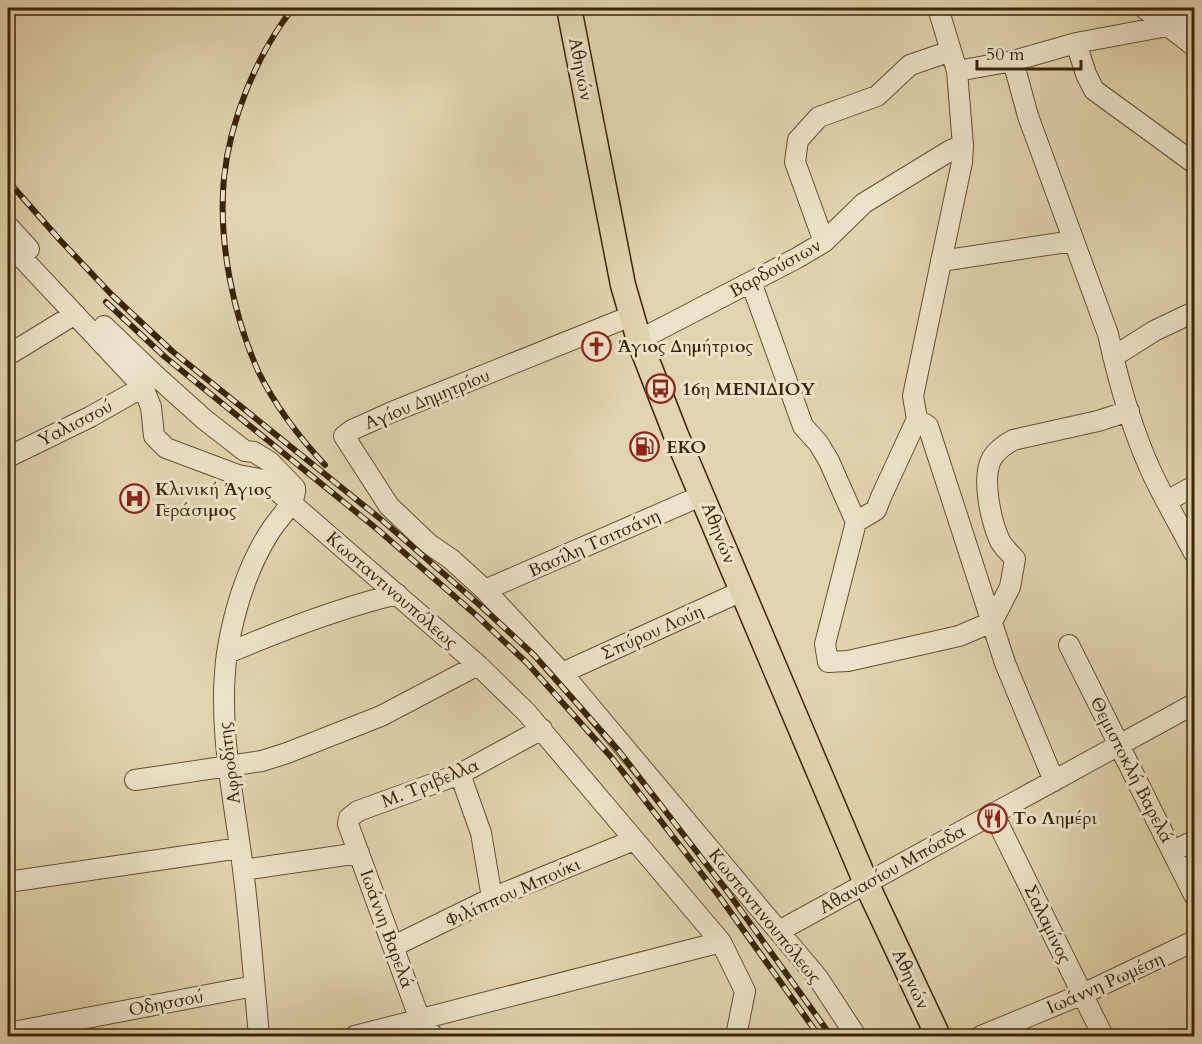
<svg xmlns="http://www.w3.org/2000/svg" width="1202" height="1044" viewBox="0 0 1202 1044" font-family="Cardo,serif">
<style>
.lines{fill:none;stroke-linecap:round;stroke-linejoin:round}
.minor-casing{stroke:#645030;stroke-width:22}
.major-casing{stroke:#3a2406;stroke-width:27}
.minor{stroke:#ece3ca;stroke-width:20}
.major{stroke:#e1d4ae;stroke-width:24}
.rail-casing{stroke:#3a2406;stroke-width:6}
.rail{stroke:#ece3ca;stroke-width:4;stroke-dasharray:11;stroke-linecap:butt}
.labels{text-anchor:middle;stroke-width:6;stroke-linejoin:round;paint-order:stroke}
.street-label{font-size:18px;fill:#3a2406;stroke:#ece3ca}
.poi-label{font-size:18px;font-weight:bold;fill:#3a2406;stroke:#ece3ca;text-anchor:start}
</style>
<rect width="100%" height="100%" fill="#e1d4ae"/>
<filter id="stains"><feTurbulence type="fractalNoise" baseFrequency=".00333" numOctaves="4"/><feColorMatrix values="0 0 0 0 .2 0 0 0 0 .09 0 0 0 0 .02 0 0 0 .5 -.17"/></filter>
<radialGradient id="worn" r=".72"><stop offset=".6" stop-color="#630" stop-opacity="0"/><stop offset="1" stop-color="#630" stop-opacity=".3"/></radialGradient>
<g class="lines">
<defs>
<path id="minor" d="M938,8L957,71L963,146L962,162L913,396L917,419L881,497L876,510L856,522L825,644L828,662L848,661L959,636L992,622L1010,587L1015,559C1010,553 1003,547 1000,541C991,521 981,478 992,458C997,450 1006,444 1013,440L1098,421L1129,411
M1144,8L1194,46
M1076,43L1086,74L1094,90L1194,163
M1013,61L1028,116L1108,334C1118,380 1131,427 1151,471C1164,499 1180,526 1194,553
M957,71L1013,61L1076,43L1194,21
M8,226L29,249
M824,242L795,162L798,140L819,117L877,96L910,65L951,51
M8,243L143,387L151,407L154,436L166,448L238,475L259,479L275,489L478,665L527,713L721,942L745,991L736,1036
M941,261L1073,241
M751,282L803,426L819,444L829,461L856,522
M631,316L392,412L352,430L344,436L389,506L429,544L451,559L485,590L562,673L818,978L856,1036
M104,326L156,376L205,420L245,451L254,452L270,462L295,488C297,501 278,519 271,530C247,567 234,610 227,653C217,726 234,797 243,869C250,925 254,981 259,1036
M639,340L797,258L824,242L864,203L951,150L963,146
M8,355L75,314
M1113,357L1154,331L1194,312
M917,419L928,426L1005,663L1054,781
M8,457L90,417L143,387
M1167,501L1194,486
M485,590L703,495
M1069,645L1194,895
M228,653C282,630 340,608 397,594
M562,673L742,591
M460,774L481,833L492,898
M135,780L262,761L287,753L381,716L478,665
M993,813L1103,1036
M1173,851L1194,841
M243,870L359,853
M8,882L240,848
M779,931L1194,704
M394,946L492,898L634,840
M8,1033L254,986
M355,1036L721,942
M433,1036L420,1020L348,824L349,818L358,811L460,774L542,729
M981,1036L1083,994L1194,941"/>
<path id="major" d="M569,8L623,285L639,340L676,435L866,883L938,1036"/>
</defs>
<use href="#minor" class="minor-casing"/>
<use href="#major" class="major-casing"/>
<use href="#minor" class="minor"/>
<use href="#major" class="major"/>
<defs>
<path id="rail" d="M293,8C257,54 230,119 224,178C218,240 233,316 259,373C276,407 299,437 325,465
M8,181L59,239L112,295L172,351L383,521L482,607L534,655L619,751L727,891L831,1036
M106,302L165,357L377,529L476,615L527,663L612,758L719,896L819,1036"/>
</defs>
<use href="#rail" class="rail-casing"/>
<use href="#rail" class="rail"/>
</g>
<defs>
<symbol id="church-ring" viewBox="-11 -11 22 22"><circle r="9.5" fill="#ece3ca" stroke="#8f2418" stroke-width="1.5"/><path d="M-1.2-6h2.4v3.5h3.3v2.4h-3.3V6h-2.4V-.1h-3.3v-2.4h3.3Z" fill="#8f2418"/></symbol>
<symbol id="bus-ring" viewBox="-11 -11 22 22"><circle r="9.5" fill="#ece3ca" stroke="#8f2418" stroke-width="1.5"/><path d="M-5-6H5V4H4V6H2V4H-2V6H-4V4H-5ZM-3.5-4V0h7V-4ZM-3.5 1.2v1.5H-2V1.2ZM2 1.2v1.5H3.5V1.2Z" fill="#8f2418"/></symbol>
<symbol id="fuel-ring" viewBox="-11 -11 22 22"><circle r="9.5" fill="#ece3ca" stroke="#8f2418" stroke-width="1.5"/><path d="M-5.5-6h7V0h2V4h1.3V-2.5L3-4.5l.8-.8L6-3V5H2.5V1h-1V6h-7ZM-4.2-4.7v3.2H.2V-4.7Z" fill="#8f2418"/></symbol>
<symbol id="hospital-ring" viewBox="-11 -11 22 22"><circle r="9.5" fill="#ece3ca" stroke="#8f2418" stroke-width="1.5"/><path d="M-5-5h3v3.5h4V-5h3V5h-3V1.5h-4V5h-3Z" fill="#8f2418"/></symbol>
<symbol id="restaurant-ring" viewBox="-11 -11 22 22"><circle r="9.5" fill="#ece3ca" stroke="#8f2418" stroke-width="1.5"/><path d="M-5-6h1v4h1v-4h1v4h1v-4h1v5L-1.5 .5V6h-2V.5L-5-1ZM5-6V6H3V1.5H1.5Q1.5-4 5-6Z" fill="#8f2418"/></symbol>
</defs>
<g fill-rule="evenodd">
<use href="#church-ring" x="580" y="330" width="33" height="33"/>
<use href="#bus-ring" x="644" y="372" width="33" height="33"/>
<use href="#fuel-ring" x="628" y="430" width="33" height="33"/>
<use href="#hospital-ring" x="118" y="482" width="33" height="33"/>
<use href="#restaurant-ring" x="976" y="802" width="33" height="33"/>
</g>
<g class="labels">
<g class="street-label">
<text transform="translate(581 69) rotate(79)" y="6">Αθηνών</text>
<text transform="translate(775 268) rotate(-29)" y="6">Βαρδούσιων</text>
<text transform="translate(427 399) rotate(-22)" y="6">Αγίου Δημητρίου</text>
<text transform="translate(75 423) rotate(-27)" y="6">Υαλισσού</text>
<text transform="translate(719 533) rotate(68)" y="6">Αθηνών</text>
<text transform="translate(594 543) rotate(-24)" y="6">Βασίλη Τσιτσάνη</text>
<text transform="translate(392 590) rotate(41)" y="6">Κωσταντινουπόλεως</text>
<text transform="translate(652 632) rotate(-24)" y="6">Σπύρου Λούη</text>
<text transform="translate(229 763) rotate(-97)" y="6">Αφροδίτης</text>
<text transform="translate(1132 770) rotate(63)" y="6">Θεμιστοκλή Βαρελά</text>
<text transform="translate(430 783) rotate(-22)" y="6">Μ. Τριβελλα</text>
<text transform="translate(892 869) rotate(-29)" y="6">Αθανασίου Μπόσδα</text>
<text transform="translate(513 892) rotate(-24)" y="6">Φιλίππου Μπούκι</text>
<text transform="translate(765 916) rotate(51)" y="6">Κωσταντινουπόλεως</text>
<text transform="translate(1048 924) rotate(64)" y="6">Σαλαμίνος</text>
<text transform="translate(387 929) rotate(70)" y="6">Ιωάννη Βαρελά</text>
<text transform="translate(911 979) rotate(65)" y="6">Αθηνών</text>
<text transform="translate(1105 983) rotate(-24)" y="6">Ιωάννη Ρωμέση</text>
<text transform="translate(166 1003) rotate(-11)" y="6">Οδησσού</text>
</g>
<g class="poi-label">
<text x="618" y="352">Άγιος Δημήτριος</text>
<text x="682" y="395">16η ΜΕΝΙΔΙΟΥ</text>
<text x="666" y="453">EKO</text>
<text x="155" y="495">Κλινική Άγιος<tspan x="155" dy="21">Γεράσιμος</tspan></text>
<text x="1013" y="824">Το Λημέρι</text>
</g>
</g>
<rect width="1202" height="1044" fill="none" stroke="#e1d4ae" stroke-width="30"/>
<rect x="9" y="9" width="1184" height="1026" fill="none" stroke="#3a2406" stroke-width="3"/>
<rect x="15" y="15" width="1172" height="1014" fill="none" stroke="#3a2406" stroke-width="1.5"/>
<path d="M977 60v9h104v-9" fill="none" stroke="#3a2406" stroke-width="3"/>
<text x="986" y="60" font-size="18" fill="#3a2406" stroke="#ece3ca" stroke-width="4.5" paint-order="stroke">50 m</text>
<rect width="100%" height="100%" filter="url(#stains)"/>
<rect width="100%" height="100%" fill="url(#worn)"/>
</svg>
